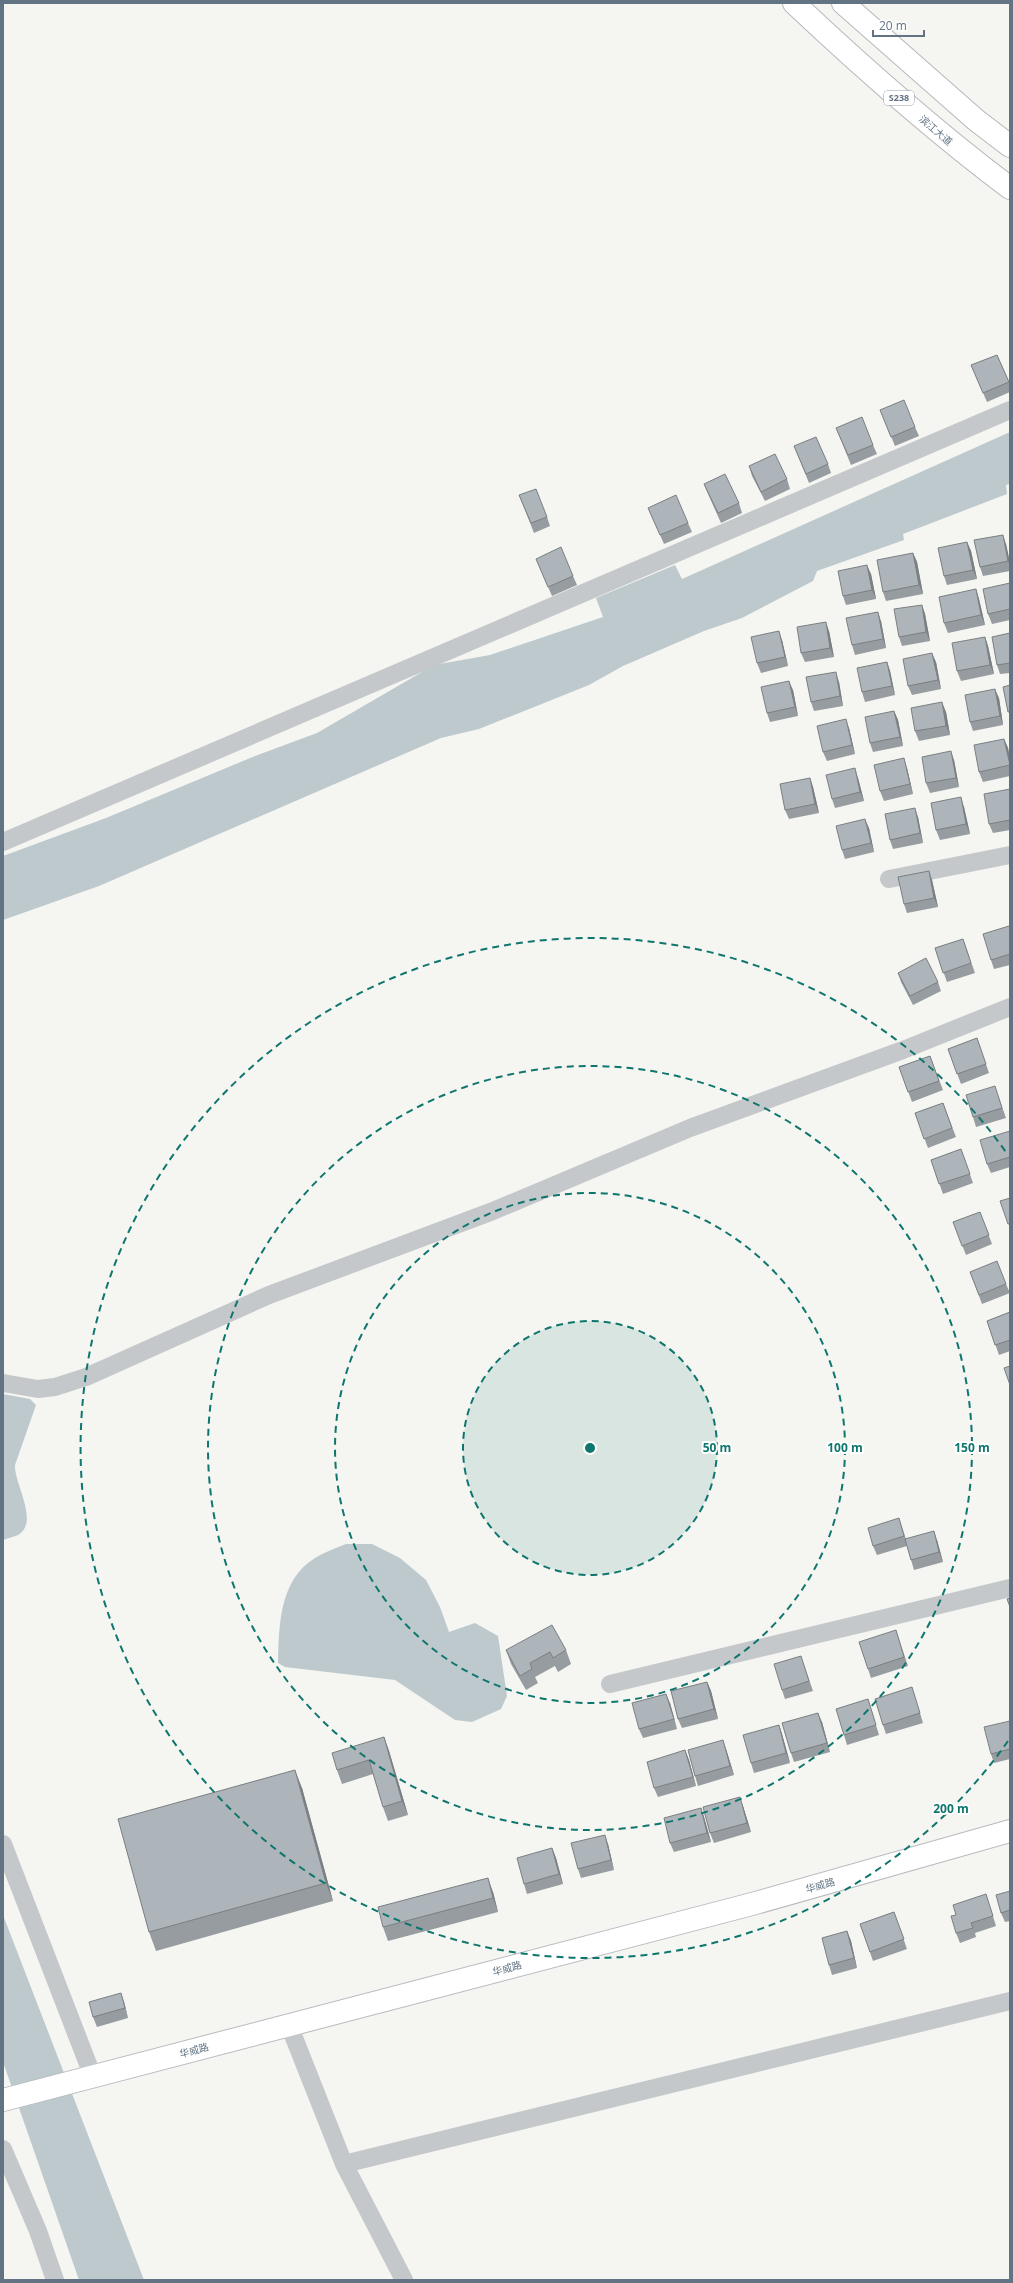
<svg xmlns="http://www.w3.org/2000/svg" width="1013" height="2283" viewBox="0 0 1013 2283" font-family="'Open Sans','Noto Sans SC',sans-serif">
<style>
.water{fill:#bec9ce}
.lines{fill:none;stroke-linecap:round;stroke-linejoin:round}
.secondary-casing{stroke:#b6bbc0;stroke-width:24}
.primary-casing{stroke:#b5b9bd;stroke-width:24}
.minor{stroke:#c4c8cb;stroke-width:18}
.secondary{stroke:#fff;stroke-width:22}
.primary{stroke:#fff;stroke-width:22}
.wall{fill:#969ca0}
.shaded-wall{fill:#7a7f82}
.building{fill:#aeb5ba;stroke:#7a7f82}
.ring{fill:none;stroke:#0f766e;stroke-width:2;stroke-dasharray:7 5}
.labels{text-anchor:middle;stroke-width:4;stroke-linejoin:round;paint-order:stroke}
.shield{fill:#fff;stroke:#919ea9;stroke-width:1}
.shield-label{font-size:9px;font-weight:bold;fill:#627484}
.street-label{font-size:10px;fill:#627484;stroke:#fff}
.centre{fill:#0f766e;stroke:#fff;stroke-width:2}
.ring-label{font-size:12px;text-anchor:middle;font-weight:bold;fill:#0f766e;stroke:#fff;stroke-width:4;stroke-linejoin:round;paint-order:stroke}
</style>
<rect width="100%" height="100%" fill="#f5f5f1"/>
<path class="water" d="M1010,432V484L1006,485L1007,494L903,534L904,540L817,571L813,581L742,618L704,631L623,666L589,685L479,729L441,738L99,886L3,920V856L106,818L255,756L317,733L434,665L490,655L603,617L596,598L675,565L682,579Z
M3,1394L30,1399L36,1405L15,1465C14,1484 40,1522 18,1535C14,1537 8,1538 3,1540Z
M346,1544H372L400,1558L426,1580L440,1607L449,1632L475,1623L498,1636L507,1696L501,1709L472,1722L455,1720L395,1680L285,1667L278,1663C279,1626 279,1580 315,1558C325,1552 336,1548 346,1544Z
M3,1915L144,2280H79L3,2062Z"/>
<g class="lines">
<defs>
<path id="secondary" d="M3,2100L752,1904L1010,1831"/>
<path id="primary" d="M794,3C863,68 934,131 1010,188
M843,3L976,120L1010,146"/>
</defs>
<use href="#secondary" class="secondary-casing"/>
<use href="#primary" class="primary-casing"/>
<path class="minor" d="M3,842L1010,410
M889,879L1010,855
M3,1383L38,1389L55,1387L86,1377L269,1295L493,1211L690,1128L903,1050L1010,1007
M610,1684L1010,1588
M3,1844L93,2077
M289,2025L344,2164L404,2280
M3,2149L38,2231L55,2280
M344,2164L1010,2001"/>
<use href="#secondary" class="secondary"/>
<use href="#primary" class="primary"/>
</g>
<path class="wall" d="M997,355L1010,385V392L987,402L971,365Z
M880,410L915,427L919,436L895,446Z
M836,428L873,445L877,454L851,465Z
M794,446L828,464L831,473L809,483Z
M749,466L787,479L790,489L765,501L752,476Z
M704,484L739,503L742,513L721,523L708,494Z
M519,495L547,517L550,526L534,533Z
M648,508L688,523L692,532L664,544Z
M967,542L971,551L977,579L947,585L944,576Z
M1006,544L1010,563V571L983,576L980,567Z
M913,553L917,562L923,594L886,601L883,592Z
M536,559L573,576L577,585L552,596Z
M871,574L876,599L846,605L843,596Z
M1010,583V620L992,624L988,614Z
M976,589L979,599L985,625L948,633L944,623Z
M922,605L925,614L930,641L902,646L899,637Z
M881,621L886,648L855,655L852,645Z
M829,631L834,657L805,662L801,653Z
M1010,633V673L1000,674L997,665Z
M985,637L988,646L994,674L961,681L957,671Z
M782,640L788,666L761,673L757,663Z
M887,662L890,671L895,695L865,702L862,692Z
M936,662L941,689L912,695L908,686Z
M839,682L843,706L814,711L811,702Z
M793,690L798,716L770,722L767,713Z
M999,698L1003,725L973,731L970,722Z
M894,711L898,720L903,746L873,752L870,743Z
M946,712L950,735L919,741L915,731Z
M849,728L855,754L827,761L823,752Z
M1004,739L1008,748L1010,759V776L983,782L979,772Z
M954,760L959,787L930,793L926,783Z
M907,768L913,794L884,801L880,791Z
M810,778L813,787L819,813L789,819L785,810Z
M858,778L864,801L835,808L832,799Z
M1010,789V830L993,833L989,824Z
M964,807L970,834L940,840L936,830Z
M918,817L923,843L893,849L890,840Z
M869,828L874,852L845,859L842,850Z
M929,871L932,880L938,907L907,913L904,904Z
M1010,927V965L994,969L991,960Z
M963,939L975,973L947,982L935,948Z
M898,973L938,982L941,991L913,1005L901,982Z
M977,1038L989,1073L961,1084L948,1049Z
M930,1056L943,1090L912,1102L899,1067Z
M998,1095L1006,1118L976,1127L973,1117Z
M943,1103L956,1137L928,1148L915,1113Z
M1010,1131V1167L991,1173L987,1164Z
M961,1149L973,1183L943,1194L931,1160Z
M980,1212L992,1244L966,1255L953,1222Z
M970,1272L1006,1284L1010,1293L982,1304Z
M1010,1312V1351L999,1355L987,1321Z
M899,1518L906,1539L937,1540L943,1562L914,1570L907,1546L877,1555L873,1546Z
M896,1630L908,1666L871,1678L868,1669Z
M506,1650H566L571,1664L558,1672L555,1666L535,1677L538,1683L526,1690L511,1664Z
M804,1665L813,1691L785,1699L782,1690Z
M707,1682L711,1691L718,1719L682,1728L678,1719Z
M912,1687L923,1723L886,1734L883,1725Z
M868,1699L879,1735L847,1745L844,1735Z
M670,1703L677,1729L643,1738L639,1729Z
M1010,1721V1759L994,1763L991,1754Z
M822,1722L830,1752L794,1762L791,1753Z
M779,1725L782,1734L790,1763L754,1773L751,1763Z
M384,1737L389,1751L408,1815L388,1821L383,1807L373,1774L342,1784L337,1770Z
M726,1749L734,1775L698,1786L695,1776Z
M685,1750L689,1760L696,1786L658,1797L654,1788Z
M302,1788L333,1901L156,1951L149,1932Z
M743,1806L751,1832L714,1843L710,1833Z
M701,1808L704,1817L711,1842L674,1852L670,1843Z
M608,1844L614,1870L581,1878L578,1869Z
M552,1848L556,1858L563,1884L527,1894L524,1884Z
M1010,1891V1921L1005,1922L1001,1913Z
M493,1892L498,1912L388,1941L383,1927Z
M986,1894L996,1926L975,1933L976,1937L960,1943L956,1933V1915Z
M894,1912L907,1949L873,1961L860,1924Z
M847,1931L851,1941L857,1968L832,1975L829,1965Z
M124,2002L128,2018L97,2027L93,2017Z"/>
<path class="shaded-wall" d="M1003,535L1006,544L1010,563V566L1008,561Z
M967,542L971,551L977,579L973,570Z
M913,553L917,562L923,594L919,585Z
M867,565L871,574L876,599L872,590Z
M976,589L979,599L985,625L981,615Z
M922,605L925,614L930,641L926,632Z
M878,612L881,621L886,648L883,639Z
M826,622L829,631L834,657L830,648Z
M779,631L782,640L788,666L785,657Z
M985,637L988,646L994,674L990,665Z
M932,653L936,662L941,689L938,680Z
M887,662L890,671L895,695L892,686Z
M836,672L839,682L843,706L840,696Z
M789,681L793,690L798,716L795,707Z
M995,689L999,698L1003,725L1000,716Z
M942,702L946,712L950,735L946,726Z
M894,711L898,720L903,746L900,737Z
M846,719L849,728L855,754L852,745Z
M1004,739L1008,748L1010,759V766Z
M951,751L954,760L959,787L956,778Z
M904,758L907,768L913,794L910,784Z
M855,768L858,778L864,801L860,792Z
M810,778L813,787L819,813L815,804Z
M961,797L964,807L970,834L966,824Z
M915,808L918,817L923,843L920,833Z
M865,819L869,828L874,852L871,843Z
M929,871L932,880L938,907L934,898Z
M934,1531L937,1540L943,1562L939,1552Z
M707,1682L711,1691L718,1719L714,1709Z
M666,1694L670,1703L677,1729L674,1719Z
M818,1713L822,1722L830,1752L827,1743Z
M779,1725L782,1734L790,1763L786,1753Z
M384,1737L389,1751L408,1815L402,1801Z
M723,1740L726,1749L734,1775L730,1766Z
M685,1750L689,1760L696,1786L693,1777Z
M295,1770L302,1788L333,1901L326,1883Z
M740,1797L743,1806L751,1832L747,1823Z
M701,1808L704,1817L711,1842L707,1833Z
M605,1835L608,1844L614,1870L611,1860Z
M552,1848L556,1858L563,1884L559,1874Z
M488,1878L493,1892L498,1912L493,1898Z
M847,1931L851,1941L857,1968L854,1958Z
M121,1993L124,2002L128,2018L125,2008Z"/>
<path class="building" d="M997,355L1009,382L983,393L971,365Z
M904,400L915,427L891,437L880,410Z
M862,417L873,445L848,455L836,428Z
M816,437L828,464L806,474L794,446Z
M775,454L787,479L761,492L749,466Z
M725,474L739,503L718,513L704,484Z
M536,489L547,517L531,523L519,495Z
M676,495L688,523L660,535L648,508Z
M1003,535L1008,561L980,567L974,540Z
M967,542L973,570L944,576L938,548Z
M561,547L573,576L548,587L536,559Z
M913,553L919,585L883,592L877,560Z
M867,565L872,590L843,596L838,571Z
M1010,583V609L988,614L983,589Z
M976,589L981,615L944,623L939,597Z
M922,605L926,632L899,637L894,609Z
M878,612L883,639L852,645L846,618Z
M826,622L830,648L801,653L797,627Z
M779,631L785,657L757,663L751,637Z
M1010,633V663L997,665L992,637Z
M985,637L990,665L957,671L952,643Z
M932,653L938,680L908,686L903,659Z
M887,662L892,686L862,692L857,668Z
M836,672L840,696L811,702L806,677Z
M789,681L795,707L767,713L761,687Z
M1010,685V712H1008L1003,687Z
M995,689L1000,716L970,722L965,695Z
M942,702L946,726L915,731L911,708Z
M894,711L900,737L870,743L865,717Z
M846,719L852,745L823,752L817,726Z
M1004,739L1010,765L979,772L974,745Z
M951,751L956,778L926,783L922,757Z
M904,758L910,784L880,791L874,765Z
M855,768L860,792L832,799L826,775Z
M810,778L815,804L785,810L780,784Z
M1010,789V820L989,824L984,794Z
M961,797L966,824L936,830L931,803Z
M915,808L920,833L890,840L885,814Z
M865,819L871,843L842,850L836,826Z
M929,871L934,898L904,904L898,877Z
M1009,926L1010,928V954L991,960L983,934Z
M963,939L971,963L943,973L935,948Z
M926,958L938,982L910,996L898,973Z
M977,1038L986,1064L957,1074L948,1049Z
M930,1056L939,1081L908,1092L899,1067Z
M995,1086L1002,1108L973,1117L966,1095Z
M943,1103L952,1128L924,1139L915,1113Z
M1010,1131V1157L987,1164L980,1140Z
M961,1149L970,1174L939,1184L931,1160Z
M1010,1198V1224H1008L1000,1201Z
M980,1212L989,1235L962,1246L953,1222Z
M997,1261L1006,1284L979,1295L970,1272Z
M1010,1312V1340L995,1345L987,1321Z
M1010,1366V1385L1004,1368Z
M899,1518L904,1536L873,1546L868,1528Z
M934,1531L939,1552L911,1560L905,1539Z
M1010,1598V1607L1007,1599Z
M552,1625L566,1650L553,1658L550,1652L530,1663L532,1669L520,1676L506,1650Z
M896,1630L904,1657L868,1669L859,1642Z
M801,1656L809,1681L782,1690L774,1664Z
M707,1682L714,1709L678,1719L671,1691Z
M912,1687L920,1713L883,1725L875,1699Z
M666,1694L674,1719L639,1729L632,1703Z
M868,1699L876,1725L844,1735L836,1709Z
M818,1713L827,1743L791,1753L782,1723Z
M1010,1721V1749L991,1754L984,1727Z
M779,1725L786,1753L751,1763L743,1735Z
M384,1737L402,1801L383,1807L369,1760L337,1770L332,1753Z
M723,1740L730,1766L695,1776L688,1750Z
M685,1750L693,1777L654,1788L647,1762Z
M295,1770L326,1883L149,1932L118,1819Z
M740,1797L747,1823L710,1833L703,1807Z
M701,1808L707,1833L670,1843L664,1818Z
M605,1835L611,1860L578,1869L571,1843Z
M552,1848L559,1874L524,1884L517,1858Z
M488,1878L493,1898L383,1927L378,1907Z
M1010,1891V1910L1001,1913L996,1895Z
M986,1894L993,1916L971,1923L973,1928L956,1933L951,1916L956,1915L953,1905Z
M894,1912L904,1939L870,1952L860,1924Z
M847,1931L854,1958L829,1965L822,1938Z
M121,1993L125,2008L93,2017L89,2002Z"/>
<circle cx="590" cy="1448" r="127" fill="#0f766e" fill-opacity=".12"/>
<g class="ring">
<circle cx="590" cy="1448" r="127"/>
<circle cx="590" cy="1448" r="255"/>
<circle cx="590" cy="1448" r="382"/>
<path d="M1008 1741A510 510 0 1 1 1008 1155"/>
</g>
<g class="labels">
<rect class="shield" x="884" y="91" width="30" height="14" rx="3"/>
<g class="shield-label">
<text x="899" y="101">S238</text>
</g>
<g class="street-label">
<text transform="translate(936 130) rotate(41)" y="4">滨江大道</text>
<text transform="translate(820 1885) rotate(-16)" y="4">华威路</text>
<text transform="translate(507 1968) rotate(-15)" y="4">华威路</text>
<text transform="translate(194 2050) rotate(-15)" y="4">华威路</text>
</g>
</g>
<circle cx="590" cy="1448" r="6" class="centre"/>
<g class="ring-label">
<text x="717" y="1452">50 m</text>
<text x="845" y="1452">100 m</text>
<text x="972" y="1452">150 m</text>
<text x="951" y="1813">200 m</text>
</g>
<rect width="1013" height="2283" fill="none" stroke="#627484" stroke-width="8"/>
<path d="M873 30v6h51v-6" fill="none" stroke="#627484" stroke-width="2"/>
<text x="879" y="30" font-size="12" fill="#627484" stroke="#ffffff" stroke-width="3" paint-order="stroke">20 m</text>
</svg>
